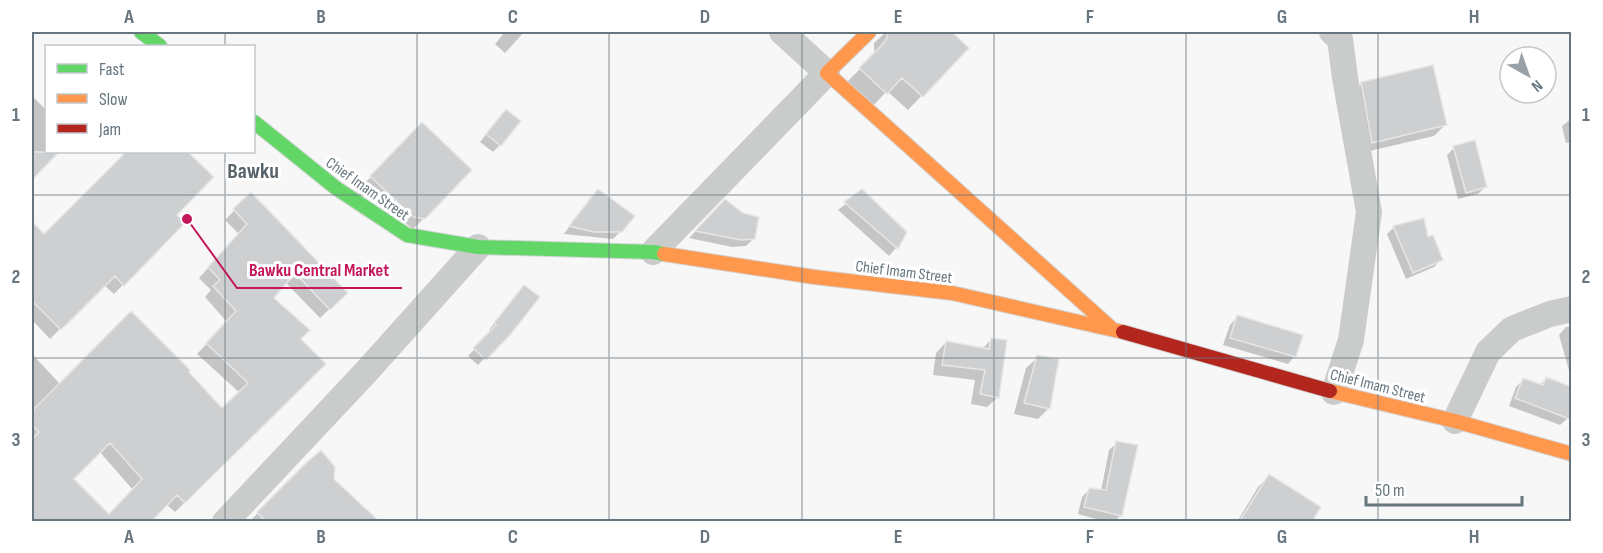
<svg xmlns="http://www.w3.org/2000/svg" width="1603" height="553" viewBox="0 0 1603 553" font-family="'Sofia Sans Condensed',sans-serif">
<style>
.shadow{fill:#0003;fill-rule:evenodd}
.building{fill:#cecfd0;stroke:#e6e6e6;stroke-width:1.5;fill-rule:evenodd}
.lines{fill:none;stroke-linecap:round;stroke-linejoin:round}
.fast-casing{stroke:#d3d4d5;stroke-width:16}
.slow-casing{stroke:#d3d4d5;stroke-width:16}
.jam-casing{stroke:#d3d4d5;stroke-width:16}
.street{stroke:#cacccc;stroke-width:26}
.fast{stroke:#63d668;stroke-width:14}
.slow{stroke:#ff974d;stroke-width:14}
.jam{stroke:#b3261e;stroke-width:14}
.grid{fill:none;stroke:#66757e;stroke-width:1.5;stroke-opacity:0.55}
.labels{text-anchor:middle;stroke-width:6;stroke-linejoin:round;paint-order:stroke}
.street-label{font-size:16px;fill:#66757e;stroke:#fff}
.district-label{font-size:22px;font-weight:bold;fill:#57636a;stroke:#fff}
.leader{fill:none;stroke:#c2185b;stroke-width:2}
.callout-dot{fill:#c2185b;stroke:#fff;stroke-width:2}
.callout-label{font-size:18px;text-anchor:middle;font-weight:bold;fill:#c2185b;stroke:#fff;stroke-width:6;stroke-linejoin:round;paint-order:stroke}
.neatline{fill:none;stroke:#66757e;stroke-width:2}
.grid-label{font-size:20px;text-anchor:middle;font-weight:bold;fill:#66757e}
</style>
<rect width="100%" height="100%" fill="#f7f7f7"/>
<path class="shadow" d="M505,32H524L505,53L495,44Z
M886,32H950L967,48L908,110L887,91L872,107L846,83L869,60L874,52V43Z
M1362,83L1445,125L1434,136L1361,153L1351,94Z
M32,96L46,110V152H57L32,177Z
M1572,118V142L1566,143L1562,126Z
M498,119L500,145L493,152L480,142Z
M422,125L424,218L413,229L360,188Z
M1454,148L1486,186L1478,194L1458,199L1447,155Z
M142,152H186L211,177L175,215L183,224L114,294L104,285L50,339L32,320V237L38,230L44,236L127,167Z
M598,191L621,231L613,239L564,234L590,198Z
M862,191L905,232L896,248L889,256L838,210Z
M251,194L346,293L320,318L285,282L271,298L299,339L324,364L175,512L166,504L149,522H32V354L60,384L85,359L84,358L131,313L222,410L240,393L197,354L227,322L205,297L211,290L199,278L239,234L225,220ZM99,451L133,490L108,516L72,479Z
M725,201L754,238L746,246L732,247L689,238Z
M1394,227L1427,239L1442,259L1434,267L1406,279L1387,234Z
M518,294L509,333L478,365L468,356L491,332L489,330Z
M1237,317L1295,356L1288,364L1223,345L1230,325Z
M1572,326V381L1559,335L1566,327Z
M991,340L998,397L987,407L971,404L975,380L933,375L936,353L946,342L982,349Z
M1038,357L1049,408L1038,419L1014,414L1026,368Z
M1524,379L1540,385L1546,379L1568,418L1560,425L1509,406L1516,387Z
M1117,443L1136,446L1120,516L1114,522H1107L1078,514L1082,497L1089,490L1101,491L1109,450Z
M306,465L332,479L377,522H249Z
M1269,476L1310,522H1237L1258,487Z"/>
<path class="building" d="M887,32H952L969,48L923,97L902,78L887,94L859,68L882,45L887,38Z
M1433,65L1447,125L1372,143L1361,82Z
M506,109L521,121L501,146L486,134Z
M422,122L472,170L425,219L414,217L411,215L370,176Z
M1475,140L1487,187L1466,193L1453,146Z
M32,152H59L32,180Z
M126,152H188L214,177L177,215L185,223L124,286L115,276L61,330L32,301V221L44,234Z
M598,189L635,216L622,232H594L569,226Z
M862,189L907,232L898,249L844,202Z
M251,192L348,293L330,310L295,273L274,298L310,330L301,339L326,364L185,503L177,495L151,522H32V439L39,432L32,425V411L131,311L190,370L189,372L222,408L248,383L206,343L236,311L213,286L220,280L208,267L247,224L233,209ZM110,443L142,479L109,514L74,479Z
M725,199L743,213L759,217L755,239L741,240L695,231Z
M1424,218L1428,237L1433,235L1443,260L1413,273L1393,226Z
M524,285L540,297L511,334L486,360L473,348L496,325L494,323Z
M1237,315L1303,335L1296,357L1230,338Z
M991,338L1007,340L999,398L980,394L985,370L942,365L946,341L989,349Z
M1037,355L1059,359L1050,409L1024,403Z
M1546,377L1572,387V420L1515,398L1523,378L1543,385Z
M1116,441L1138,445L1122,516L1084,507L1089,488L1106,490Z
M321,450L335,467L334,479L380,522H266L257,512L305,464Z
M1269,474L1321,507L1312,522H1239Z"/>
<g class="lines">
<defs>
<path id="fast" d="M141,32L160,46
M254,122L336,188L407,235L478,247L653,252L664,254"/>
<path id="slow" d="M869,32L827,73L1110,327
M664,254L814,277L952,293L1123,332
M1330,391L1455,421L1572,454"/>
<path id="jam" d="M1123,332L1330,391"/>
</defs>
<use href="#fast" class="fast-casing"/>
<use href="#slow" class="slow-casing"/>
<use href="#jam" class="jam-casing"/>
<path class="street" d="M1332,32L1340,39L1345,78L1369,212L1351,340L1334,392
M653,252L827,73L782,32
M1455,421L1488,352L1512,329L1550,314L1572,309
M225,522L366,372L478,247"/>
<use href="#fast" class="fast"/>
<use href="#slow" class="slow"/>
<use href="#jam" class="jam"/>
</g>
<path class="grid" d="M225,32V46M417,32V522M609,32V522M802,32V522M994,32V522M1186,32V522M1378,32V522M225,152V522M32,195H1572M32,358H1572"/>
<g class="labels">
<g class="street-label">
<text transform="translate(368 188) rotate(35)" y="6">Chief Imam Street</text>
<text transform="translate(904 271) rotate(7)" y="6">Chief Imam Street</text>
<text transform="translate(1378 385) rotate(14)" y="6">Chief Imam Street</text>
</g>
<g class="district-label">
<text x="253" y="178">Bawku</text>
</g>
</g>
<path class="leader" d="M187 219L237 288H402"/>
<circle class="callout-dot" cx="187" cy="219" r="6"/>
<g class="callout-label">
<text x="319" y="276">Bawku Central Market</text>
</g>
<rect width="1603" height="553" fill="none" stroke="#ffffff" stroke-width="66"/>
<rect x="45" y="45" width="210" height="108" fill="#ffffff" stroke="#c2c8cb" stroke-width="1.5"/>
<rect x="57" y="64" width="30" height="9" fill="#63d668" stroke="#c2c8cb" stroke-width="1.5"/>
<text x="99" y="75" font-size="18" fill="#66757e">Fast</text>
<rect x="57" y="94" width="30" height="9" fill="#ff974d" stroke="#c2c8cb" stroke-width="1.5"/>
<text x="99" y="105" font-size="18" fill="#66757e">Slow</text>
<rect x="57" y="124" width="30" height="9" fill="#b3261e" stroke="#c2c8cb" stroke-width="1.5"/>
<text x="99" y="135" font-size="18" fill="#66757e">Jam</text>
<g transform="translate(1528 75) rotate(140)"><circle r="28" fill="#ffffff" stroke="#c2c8cb" stroke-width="1.5"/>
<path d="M0-4.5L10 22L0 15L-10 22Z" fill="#99a2a8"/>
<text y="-9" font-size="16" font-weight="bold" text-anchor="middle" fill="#66757e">N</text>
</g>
<path d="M1366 496v9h156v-9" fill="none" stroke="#66757e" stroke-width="3"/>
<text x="1375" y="496" font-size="18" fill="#66757e" stroke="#ffffff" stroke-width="4.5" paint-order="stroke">50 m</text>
<rect x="33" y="33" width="1537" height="487" class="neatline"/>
<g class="grid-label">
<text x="129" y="23">A</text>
<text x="321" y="23">B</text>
<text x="513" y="23">C</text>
<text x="705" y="23">D</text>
<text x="898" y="23">E</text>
<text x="1090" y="23">F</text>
<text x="1282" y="23">G</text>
<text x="1474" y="23">H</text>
<text x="16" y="121">1</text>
<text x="1586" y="121">1</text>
<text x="16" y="283">2</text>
<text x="1586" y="283">2</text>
<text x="16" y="446">3</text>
<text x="1586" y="446">3</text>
<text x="129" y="543">A</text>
<text x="321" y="543">B</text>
<text x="513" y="543">C</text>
<text x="705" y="543">D</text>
<text x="898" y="543">E</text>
<text x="1090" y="543">F</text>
<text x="1282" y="543">G</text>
<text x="1474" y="543">H</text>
</g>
</svg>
